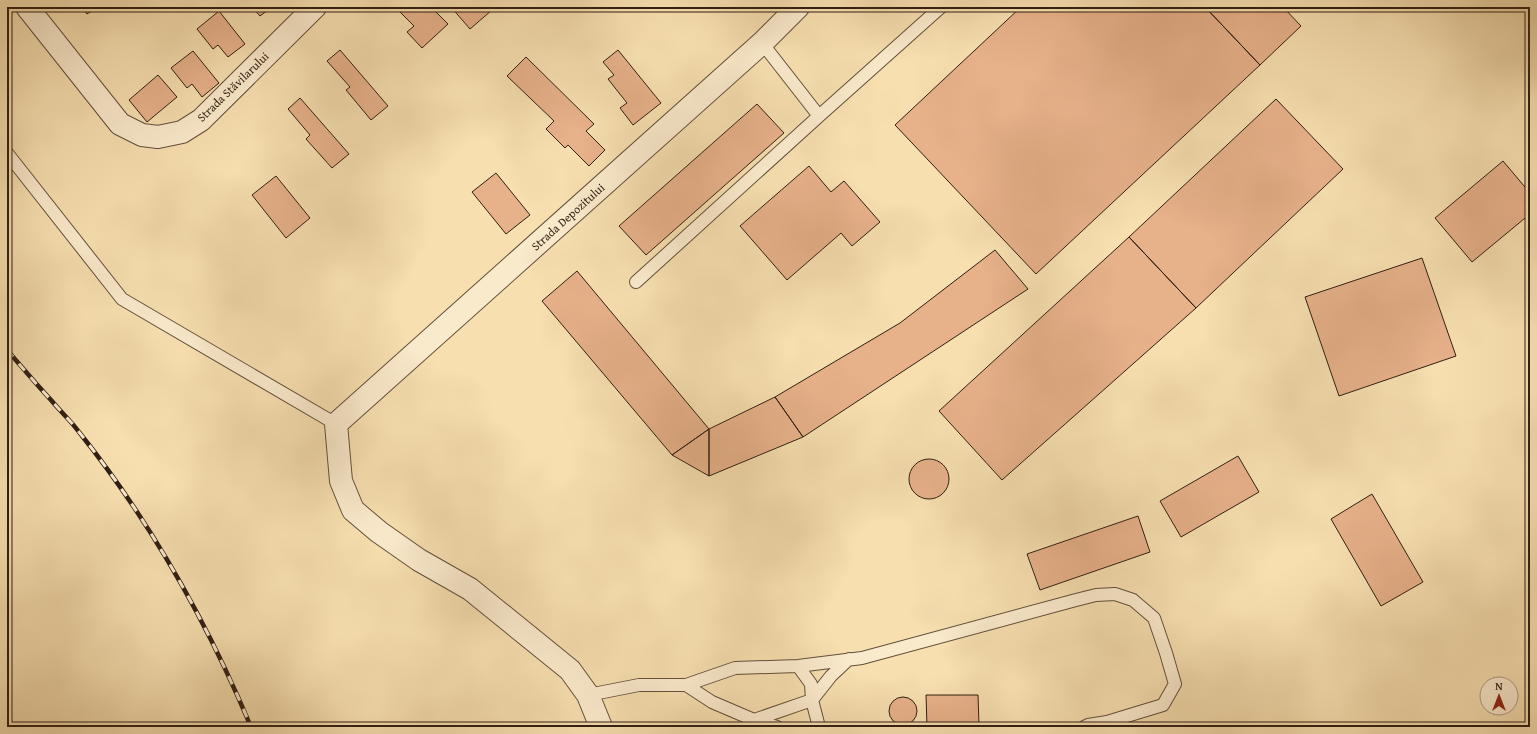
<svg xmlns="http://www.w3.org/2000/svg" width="1537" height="734" viewBox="0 0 1537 734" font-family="'Gentium Book Plus',serif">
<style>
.building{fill:#e7b18a;stroke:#301f13}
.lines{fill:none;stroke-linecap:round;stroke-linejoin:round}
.lane-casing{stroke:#624f3a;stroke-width:14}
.street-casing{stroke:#624f3a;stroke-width:24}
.lane{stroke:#faeacc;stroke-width:12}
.street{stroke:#faeacc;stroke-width:22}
.rail-casing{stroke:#301f13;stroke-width:4.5}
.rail{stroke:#faeacc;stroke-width:3;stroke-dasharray:9;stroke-linecap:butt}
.labels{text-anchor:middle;stroke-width:3;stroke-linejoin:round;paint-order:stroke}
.street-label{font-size:12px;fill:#301f13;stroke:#faeacc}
</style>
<rect width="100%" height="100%" fill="#f7dfb0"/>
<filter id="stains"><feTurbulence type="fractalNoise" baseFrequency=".005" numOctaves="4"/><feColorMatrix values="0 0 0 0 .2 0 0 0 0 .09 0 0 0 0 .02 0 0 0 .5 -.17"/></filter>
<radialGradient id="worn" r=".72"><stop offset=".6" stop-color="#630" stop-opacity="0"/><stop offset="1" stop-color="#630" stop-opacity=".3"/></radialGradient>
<path class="building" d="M82,7H98L87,14Z
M252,7H265L268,10L260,16Z
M395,7H431L448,24L422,48L407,32L414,26Z
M451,7H490L492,10L470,29Z
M1021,7H1205L1260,65L1036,274L895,125Z
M1205,7H1283L1301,26L1260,65Z
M219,11L245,44L228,57L218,45L213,49L197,29Z
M340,50L388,106L371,120L346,90L350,87L327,61Z
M618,50L661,103L633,125L620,108L627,103L608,79L614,75L603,62Z
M193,51L219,83L202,97L192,84L187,88L171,68Z
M526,57L594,124L586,131L605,150L589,166L568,145L565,148L546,129L554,121L507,76Z
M158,75L177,97L147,122L129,100Z
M300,98L349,154L332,168L306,139L310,135L288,109Z
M1276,99L1343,169L1196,308L1129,237Z
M757,104L784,133L646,255L619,226Z
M1503,161L1530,193V214L1472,262L1435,218Z
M809,166L831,192L844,181L880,222L852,246L841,233L787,280L740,226Z
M496,173L530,215L506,234L472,192Z
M276,176L310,218L286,238L252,195Z
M1129,237L1196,308L1002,480L939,411Z
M995,250L1028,289L803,437L775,397L900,323Z
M1422,258L1456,356L1339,396L1305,297Z
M577,271L709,429L672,455L542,301Z
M775,397L803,437L709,476V429Z
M709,429V476L672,455Z
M1238,456L1259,492L1181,537L1160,501Z
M909 479a20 20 0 1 1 40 0a20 20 0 1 1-40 0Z
M1372,494L1423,582L1381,606L1331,519Z
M1138,516L1150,552L1040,590L1027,554Z
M926,695H978L979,725L927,726Z
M889 711a14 14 0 1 1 28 0a14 14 0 1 1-28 0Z"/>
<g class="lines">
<defs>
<path id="lane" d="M819,116L941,7
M7,153L122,299L336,424
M636,282L819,116L762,43
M798,666L811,684L812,700L819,727
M686,685L712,702L754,720L812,700L831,676L849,659
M588,695L639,685H686L735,668L798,666L862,658L1076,600L1096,595L1115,594L1133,600L1154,618L1166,653L1175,684L1163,705L1107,722L1088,725L1084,727
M754,720L777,727"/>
<path id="street" d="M27,7L120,124L142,135L158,137L182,132L201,120L315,7
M601,727L588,695L570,670L470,589L419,560L379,532L353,510L341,481L336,424L762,43L798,7"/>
</defs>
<use href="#lane" class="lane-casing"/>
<use href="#street" class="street-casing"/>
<use href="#lane" class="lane"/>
<use href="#street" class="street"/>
<defs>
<path id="rail" d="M7,350C22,367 36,384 51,400C60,411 71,421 79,432C150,521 207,622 251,727"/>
</defs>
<use href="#rail" class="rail-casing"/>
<use href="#rail" class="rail"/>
</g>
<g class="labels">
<g class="street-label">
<text transform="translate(233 87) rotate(-44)" y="4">Strada Stăvilarului</text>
<text transform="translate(568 217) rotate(-42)" y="4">Strada Depozitului</text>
</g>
</g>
<rect width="1537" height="734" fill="none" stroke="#f7dfb0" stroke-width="24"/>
<rect x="8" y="8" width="1521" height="718" fill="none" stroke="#301f13" stroke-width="2"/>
<rect x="12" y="12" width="1513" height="710" fill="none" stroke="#301f13"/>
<g transform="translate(1499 696)"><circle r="19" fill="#faeacc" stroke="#a99982"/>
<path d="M0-3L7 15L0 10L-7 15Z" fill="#8f2418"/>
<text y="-6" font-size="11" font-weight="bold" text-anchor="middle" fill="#301f13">N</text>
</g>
<rect width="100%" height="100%" filter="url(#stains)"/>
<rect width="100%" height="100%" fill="url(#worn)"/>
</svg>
